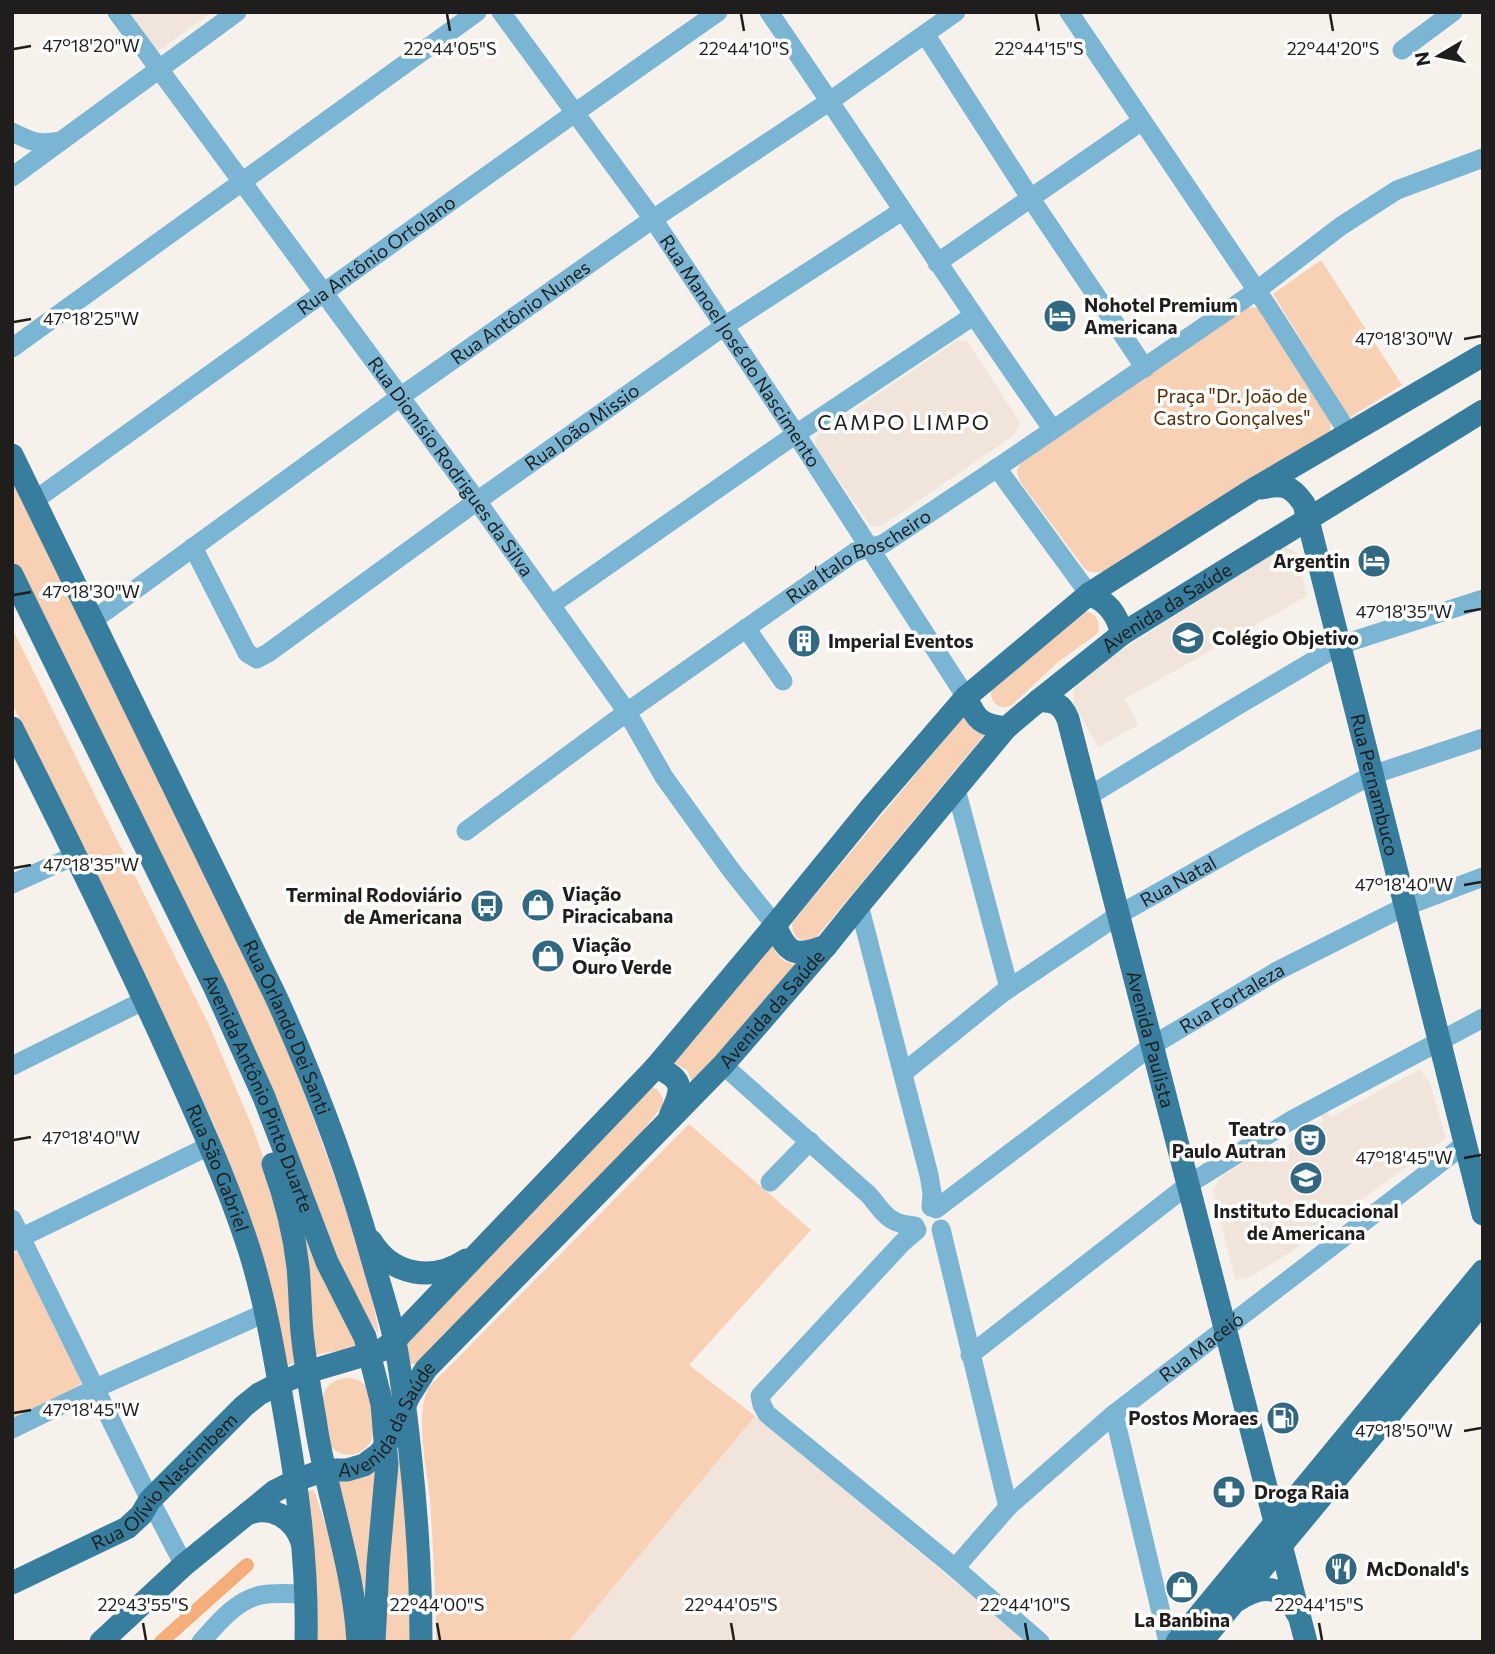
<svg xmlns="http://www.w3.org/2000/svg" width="1495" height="1654" viewBox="0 0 1495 1654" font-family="Commissioner,sans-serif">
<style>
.built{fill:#f1e4db}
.green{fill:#f8d0b4}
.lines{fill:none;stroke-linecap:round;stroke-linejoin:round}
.canal{stroke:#f5ae79;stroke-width:14}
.minor{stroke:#7ab6d4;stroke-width:19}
.major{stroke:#377d9d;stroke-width:23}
.ticks{fill:none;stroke:#201e1d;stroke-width:2.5}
.labels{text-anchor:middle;stroke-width:7;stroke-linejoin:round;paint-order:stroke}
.street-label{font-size:19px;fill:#201e1d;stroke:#fff}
.poi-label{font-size:19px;font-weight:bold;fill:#201e1d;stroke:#fff;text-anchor:start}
.park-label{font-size:19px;fill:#562a00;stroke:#fff}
.neighbourhood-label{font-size:21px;letter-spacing:2px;fill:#201e1d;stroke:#fff}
.ticks-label{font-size:18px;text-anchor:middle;fill:#201e1d;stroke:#fff;stroke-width:7;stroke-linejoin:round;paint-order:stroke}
</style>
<rect width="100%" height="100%" fill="#f7f1ec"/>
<path class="built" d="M127,12H212L157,52Z
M958,340L967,341L1021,424L1013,436L880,527L870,525L818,451L815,439L820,433Z
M1285,546L1297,553L1307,596L1125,699L1138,725L1098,747L1074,704V688L1076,679Z
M1420,1069L1430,1083L1446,1138L1289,1253L1252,1276L1237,1280L1235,1278L1213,1191L1217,1182L1225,1174L1262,1150L1278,1142L1279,1151L1324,1121L1320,1115L1325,1111L1331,1117Z
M755,1416L1027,1642H568Z"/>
<path class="green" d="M1321,260L1402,385L1349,418L1273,294Z
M1245,307L1259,308L1331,419L1330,431L1105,572H1091L1085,569L1021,483L1017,472L1021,460Z
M12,478L268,1002C293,1061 314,1119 335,1179C353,1230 371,1282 379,1335L351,1292L221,984L12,558Z
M1084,611C1096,613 1102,622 1097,634L1058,662L1011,706C999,710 990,703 991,690Z
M12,628L209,1025L252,1126L274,1186L291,1271L294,1363L286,1366L239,1188L213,1122L86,851L12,704Z
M965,715C967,726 973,732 985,734L814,940C800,942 792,939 792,923Z
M772,945C777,957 784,963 797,965L693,1084L687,1070L674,1063Z
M651,1087L657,1089L663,1098V1105L642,1132L417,1365L410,1363L405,1339Z
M689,1124L811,1230L689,1365L755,1416L568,1642H436C436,1595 433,1547 430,1500C427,1469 414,1414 429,1387Z
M301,1216L357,1345L353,1350L329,1352L316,1355L312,1354Z
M17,1252L44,1304L82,1383L15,1423L12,1419V1254Z
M346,1378C354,1378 361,1380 366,1386C373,1395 377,1431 371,1441C362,1458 341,1459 329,1445C325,1420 310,1383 346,1378Z
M401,1453L413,1642H382L396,1454Z
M373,1470L378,1473L367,1642L338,1477Z
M314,1490L338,1562L349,1642H314L306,1491Z"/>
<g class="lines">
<path class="canal" d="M161,1642L247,1565"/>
<g class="minor">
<path id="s1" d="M117,12L477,501L627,712L664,777L731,870L775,925"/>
<path id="s2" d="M501,12L653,219L796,434L966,697"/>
<path d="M769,12C864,151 956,292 1053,430"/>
<path d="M1069,12L1270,310L1349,434"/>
<path d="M925,34L1031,199L1145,368"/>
<path d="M1402,50L1453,12"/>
<path d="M12,132C32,142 38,145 60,141"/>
<path d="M12,177L237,12"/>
<path d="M937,263L1142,121"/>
<path d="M12,348L477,12"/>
<path d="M997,468L1089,594"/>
<path id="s3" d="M35,500C263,337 489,172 718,12"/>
<path id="s4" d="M193,547L247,653L257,659L268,653L477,501L723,327L902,211"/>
<path d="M551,605L796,434L973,316"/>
<path id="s5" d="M92,621L400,397L653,219L830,101L956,12"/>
<path d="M746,628L783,681"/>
<path d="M956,789L1009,988"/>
<path d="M1089,796L1232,709L1340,645L1483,599"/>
<path id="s6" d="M466,831L627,712L855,552L883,544L997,468L1256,291L1341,226L1397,190L1483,158"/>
<path d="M12,884L76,855"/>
<path d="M859,905L929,1175L932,1193L931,1207"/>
<path d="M723,1065L869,1195C885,1214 888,1224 915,1226"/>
<path d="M12,1066L145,1000"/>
<path id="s7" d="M903,1073L1001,994L1120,914L1253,839L1372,775L1483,738"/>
<path d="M770,1182L810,1141"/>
<path id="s8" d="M936,1209L1153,1045L1277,971L1406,906L1483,877"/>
<path d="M12,1219L150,1500L184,1565"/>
<path d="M941,1229L1008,1507"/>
<path d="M917,1230L902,1243L760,1396L762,1405L767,1414L955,1568L1040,1642"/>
<path d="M12,1242L211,1145"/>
<path d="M970,1355L1189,1184L1290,1121L1483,1018"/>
<path d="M1114,1414L1168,1642"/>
<path d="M12,1429L96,1388L265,1313"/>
<path id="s9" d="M955,1568L1008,1507L1114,1414L1465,1144"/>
<path d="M201,1642C217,1624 236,1600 261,1595C275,1592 291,1594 305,1594"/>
</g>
<g class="major">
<path id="s10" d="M12,455L276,997C315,1083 349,1173 374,1265C381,1290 390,1316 395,1342C402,1378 406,1415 410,1452C417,1515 421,1578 421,1642"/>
<path id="s11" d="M1261,488C1283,483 1291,485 1304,504L1483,1214"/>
<path id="s12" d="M12,575L215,988L264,1097L327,1262L365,1337L382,1404L387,1464L378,1565L374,1642"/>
<path d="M1089,594C1108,602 1117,614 1122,634"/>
<path d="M966,697C976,720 981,725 1006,728"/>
<path id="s13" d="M1038,701C1054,700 1062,704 1068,719L1306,1642"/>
<path id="s14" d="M12,728C63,829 113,931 160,1034C192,1105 225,1175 249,1249C265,1300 274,1353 283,1405C297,1483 308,1562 306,1642"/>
<path d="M775,925C788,956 796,957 826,946"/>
<path d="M656,1067C685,1080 683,1089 670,1116"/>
<path d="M273,1164C285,1197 294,1232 298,1267C300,1289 300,1310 302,1332C305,1365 312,1399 317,1432C329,1502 354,1570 358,1642"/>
<path d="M371,1241C392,1276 433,1282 466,1260"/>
<path d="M247,1514C271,1504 294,1518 302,1542"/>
<path id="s15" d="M12,1583L127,1528L141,1515L150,1500L244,1406L259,1394L280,1383L307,1372L382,1350L395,1340L656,1067L775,925L872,806L966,697L1089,594L1254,489L1483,355"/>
<path d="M1236,1601C1261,1584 1283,1584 1297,1613"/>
<path id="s16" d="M101,1642L184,1565L275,1491L297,1480L324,1470H347L364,1465L379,1454L386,1445L409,1396L426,1369L723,1065L826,946L859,905L1006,728L1038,701L1122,634L1483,411"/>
<path d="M1177,1642L1483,1271"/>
<path d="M1201,1642L1483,1302"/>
</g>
</g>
<path class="ticks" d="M447,14L450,31M741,14L744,31M1036,14L1039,31M1330,14L1333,31M14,49L31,46M14,322L31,319M1464,339L1481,336M14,595L31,592M1464,612L1481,609M14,868L31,865M1464,885L1481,882M14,1140L31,1137M1464,1158L1481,1155M14,1413L31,1410M1464,1431L1481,1428M143,1623L146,1640M437,1623L440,1640M731,1623L734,1640M1025,1623L1028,1640M1319,1623L1322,1640"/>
<defs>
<symbol id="hotel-disc" viewBox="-11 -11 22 22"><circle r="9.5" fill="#316983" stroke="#fff"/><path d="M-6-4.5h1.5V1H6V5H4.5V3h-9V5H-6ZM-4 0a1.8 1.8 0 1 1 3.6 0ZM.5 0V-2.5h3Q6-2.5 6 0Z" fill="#fff"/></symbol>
<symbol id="school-disc" viewBox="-11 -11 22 22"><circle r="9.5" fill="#316983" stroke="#fff"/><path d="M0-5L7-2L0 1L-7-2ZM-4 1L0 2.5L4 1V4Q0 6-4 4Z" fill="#fff"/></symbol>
<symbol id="building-disc" viewBox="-11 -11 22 22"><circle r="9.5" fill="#316983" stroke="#fff"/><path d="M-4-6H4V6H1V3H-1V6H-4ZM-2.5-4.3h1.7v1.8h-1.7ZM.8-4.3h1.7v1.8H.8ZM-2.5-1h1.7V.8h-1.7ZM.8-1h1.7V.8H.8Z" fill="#fff"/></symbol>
<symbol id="shop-disc" viewBox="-11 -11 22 22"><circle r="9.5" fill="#316983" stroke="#fff"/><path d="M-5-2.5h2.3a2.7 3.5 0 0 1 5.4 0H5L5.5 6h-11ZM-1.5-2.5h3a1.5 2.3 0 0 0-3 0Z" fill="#fff"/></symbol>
<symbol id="bus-disc" viewBox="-11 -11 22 22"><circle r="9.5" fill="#316983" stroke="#fff"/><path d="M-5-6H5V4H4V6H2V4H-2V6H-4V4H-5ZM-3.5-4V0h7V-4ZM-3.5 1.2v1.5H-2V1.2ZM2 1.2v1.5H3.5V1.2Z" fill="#fff"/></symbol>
<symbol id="theatre-disc" viewBox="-11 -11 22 22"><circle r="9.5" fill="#316983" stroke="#fff"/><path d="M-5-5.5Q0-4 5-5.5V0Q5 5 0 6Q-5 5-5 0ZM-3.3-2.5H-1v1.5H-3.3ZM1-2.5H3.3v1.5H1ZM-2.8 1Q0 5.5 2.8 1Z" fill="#fff"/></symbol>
<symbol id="fuel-disc" viewBox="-11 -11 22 22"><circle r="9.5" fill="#316983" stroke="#fff"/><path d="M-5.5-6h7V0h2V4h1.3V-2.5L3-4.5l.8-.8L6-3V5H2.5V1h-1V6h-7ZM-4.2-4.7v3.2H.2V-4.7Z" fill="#fff"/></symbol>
<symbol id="pharmacy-disc" viewBox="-11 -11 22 22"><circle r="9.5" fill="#316983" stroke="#fff"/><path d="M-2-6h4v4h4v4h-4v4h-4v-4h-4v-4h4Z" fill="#fff"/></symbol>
<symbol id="restaurant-disc" viewBox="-11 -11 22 22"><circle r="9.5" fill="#316983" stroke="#fff"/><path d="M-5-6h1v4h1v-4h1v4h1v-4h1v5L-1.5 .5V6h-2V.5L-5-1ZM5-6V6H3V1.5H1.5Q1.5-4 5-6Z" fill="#fff"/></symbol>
</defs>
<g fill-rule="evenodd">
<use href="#hotel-disc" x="1041" y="297" width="38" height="38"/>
<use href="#hotel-disc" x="1355" y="542" width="38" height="38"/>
<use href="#school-disc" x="1169" y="619" width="38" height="38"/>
<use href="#building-disc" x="785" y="622" width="38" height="38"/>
<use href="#shop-disc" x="519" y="886" width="38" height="38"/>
<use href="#bus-disc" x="468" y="887" width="38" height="38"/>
<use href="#shop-disc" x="529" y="937" width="38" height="38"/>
<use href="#theatre-disc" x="1291" y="1121" width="38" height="38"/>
<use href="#school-disc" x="1287" y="1159" width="38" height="38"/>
<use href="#fuel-disc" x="1264" y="1399" width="38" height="38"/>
<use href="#pharmacy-disc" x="1210" y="1473" width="38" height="38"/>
<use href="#restaurant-disc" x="1322" y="1550" width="38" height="38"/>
<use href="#shop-disc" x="1163" y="1568" width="38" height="38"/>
</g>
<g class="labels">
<g class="street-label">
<text dy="7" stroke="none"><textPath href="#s3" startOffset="420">Rua Antônio Ortolano</textPath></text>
<text dy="7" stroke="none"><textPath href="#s5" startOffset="528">Rua Antônio Nunes</textPath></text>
<text dy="7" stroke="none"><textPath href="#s2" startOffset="415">Rua Manoel José do Nascimento</textPath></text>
<text dy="7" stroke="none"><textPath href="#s4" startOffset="530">Rua João Missio</textPath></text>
<text dy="7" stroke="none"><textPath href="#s1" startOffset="564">Rua Dionísio Rodrigues da Silva</textPath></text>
<text dy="7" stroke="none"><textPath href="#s6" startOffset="480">Rua Ítalo Boscheiro</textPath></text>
<text dy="7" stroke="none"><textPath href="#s16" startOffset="1507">Avenida da Saúde</textPath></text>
<text dy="7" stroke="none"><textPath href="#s11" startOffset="340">Rua Pernambuco</textPath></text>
<text dy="7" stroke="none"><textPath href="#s7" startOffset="336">Rua Natal</textPath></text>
<text dy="7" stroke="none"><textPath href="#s8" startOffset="364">Rua Fortaleza</textPath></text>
<text dy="7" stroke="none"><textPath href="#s16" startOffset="940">Avenida da Saúde</textPath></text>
<text dy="7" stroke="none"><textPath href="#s10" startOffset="635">Rua Orlando Dei Santi</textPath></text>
<text dy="7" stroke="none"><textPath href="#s13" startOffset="369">Avenida Paulista</textPath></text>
<text dy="7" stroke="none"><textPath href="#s12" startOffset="574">Avenida Antônio Pinto Duarte</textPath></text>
<text dy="7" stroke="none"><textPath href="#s14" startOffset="486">Rua São Gabriel</textPath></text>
<text dy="7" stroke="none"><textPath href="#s9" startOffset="332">Rua Maceió</textPath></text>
<text dy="7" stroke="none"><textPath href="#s16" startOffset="373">Avenida da Saúde</textPath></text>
<text dy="7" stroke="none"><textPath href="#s15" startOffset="186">Rua Olívio Nascimbem</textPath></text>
</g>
<g class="poi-label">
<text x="1084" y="312">Nohotel Premium<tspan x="1084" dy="22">Americana</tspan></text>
<text x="1350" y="568" text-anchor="end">Argentin</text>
<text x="1212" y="645">Colégio Objetivo</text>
<text x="828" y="648">Imperial Eventos</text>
<text x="562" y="901">Viação<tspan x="562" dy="22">Piracicabana</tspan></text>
<text x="462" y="902" text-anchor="end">Terminal Rodoviário<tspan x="462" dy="22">de Americana</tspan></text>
<text x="572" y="952">Viação<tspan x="572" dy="22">Ouro Verde</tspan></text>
<text x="1286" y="1136" text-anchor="end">Teatro<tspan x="1286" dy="22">Paulo Autran</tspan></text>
<text x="1306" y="1218" text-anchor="middle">Instituto Educacional<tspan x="1306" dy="22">de Americana</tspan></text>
<text x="1258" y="1425" text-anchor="end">Postos Moraes</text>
<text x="1254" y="1499">Droga Raia</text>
<text x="1366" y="1576">McDonald's</text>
<text x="1182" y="1627" text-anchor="middle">La Banbina</text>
</g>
<g class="park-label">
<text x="1232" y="403">Praça "Dr. João de<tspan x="1232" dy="22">Castro Gonçalves"</tspan></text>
</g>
<g class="neighbourhood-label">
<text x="904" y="430">CAMPO LIMPO</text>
</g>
</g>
<g class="ticks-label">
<text x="91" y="52">47°18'20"W</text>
<text x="450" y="55">22°44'05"S</text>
<text x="744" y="55">22°44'10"S</text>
<text x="1039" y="55">22°44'15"S</text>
<text x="1333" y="55">22°44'20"S</text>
<text x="91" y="325">47°18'25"W</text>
<text x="1404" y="345">47°18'30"W</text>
<text x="91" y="598">47°18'30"W</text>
<text x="1404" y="618">47°18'35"W</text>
<text x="91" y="871">47°18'35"W</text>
<text x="1404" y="891">47°18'40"W</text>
<text x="91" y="1144">47°18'40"W</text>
<text x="1404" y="1164">47°18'45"W</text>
<text x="91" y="1416">47°18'45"W</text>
<text x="1404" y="1437">47°18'50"W</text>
<text x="143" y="1611">22°43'55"S</text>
<text x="437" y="1611">22°44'00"S</text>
<text x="731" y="1611">22°44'05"S</text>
<text x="1025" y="1611">22°44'10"S</text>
<text x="1319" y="1611">22°44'15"S</text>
</g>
<rect width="1495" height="1654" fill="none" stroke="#201e1d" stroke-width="28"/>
<g transform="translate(1439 56) rotate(260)" stroke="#ffffff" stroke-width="5" paint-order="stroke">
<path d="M0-5L12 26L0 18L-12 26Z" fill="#201e1d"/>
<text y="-10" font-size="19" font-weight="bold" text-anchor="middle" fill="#201e1d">N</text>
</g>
</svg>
